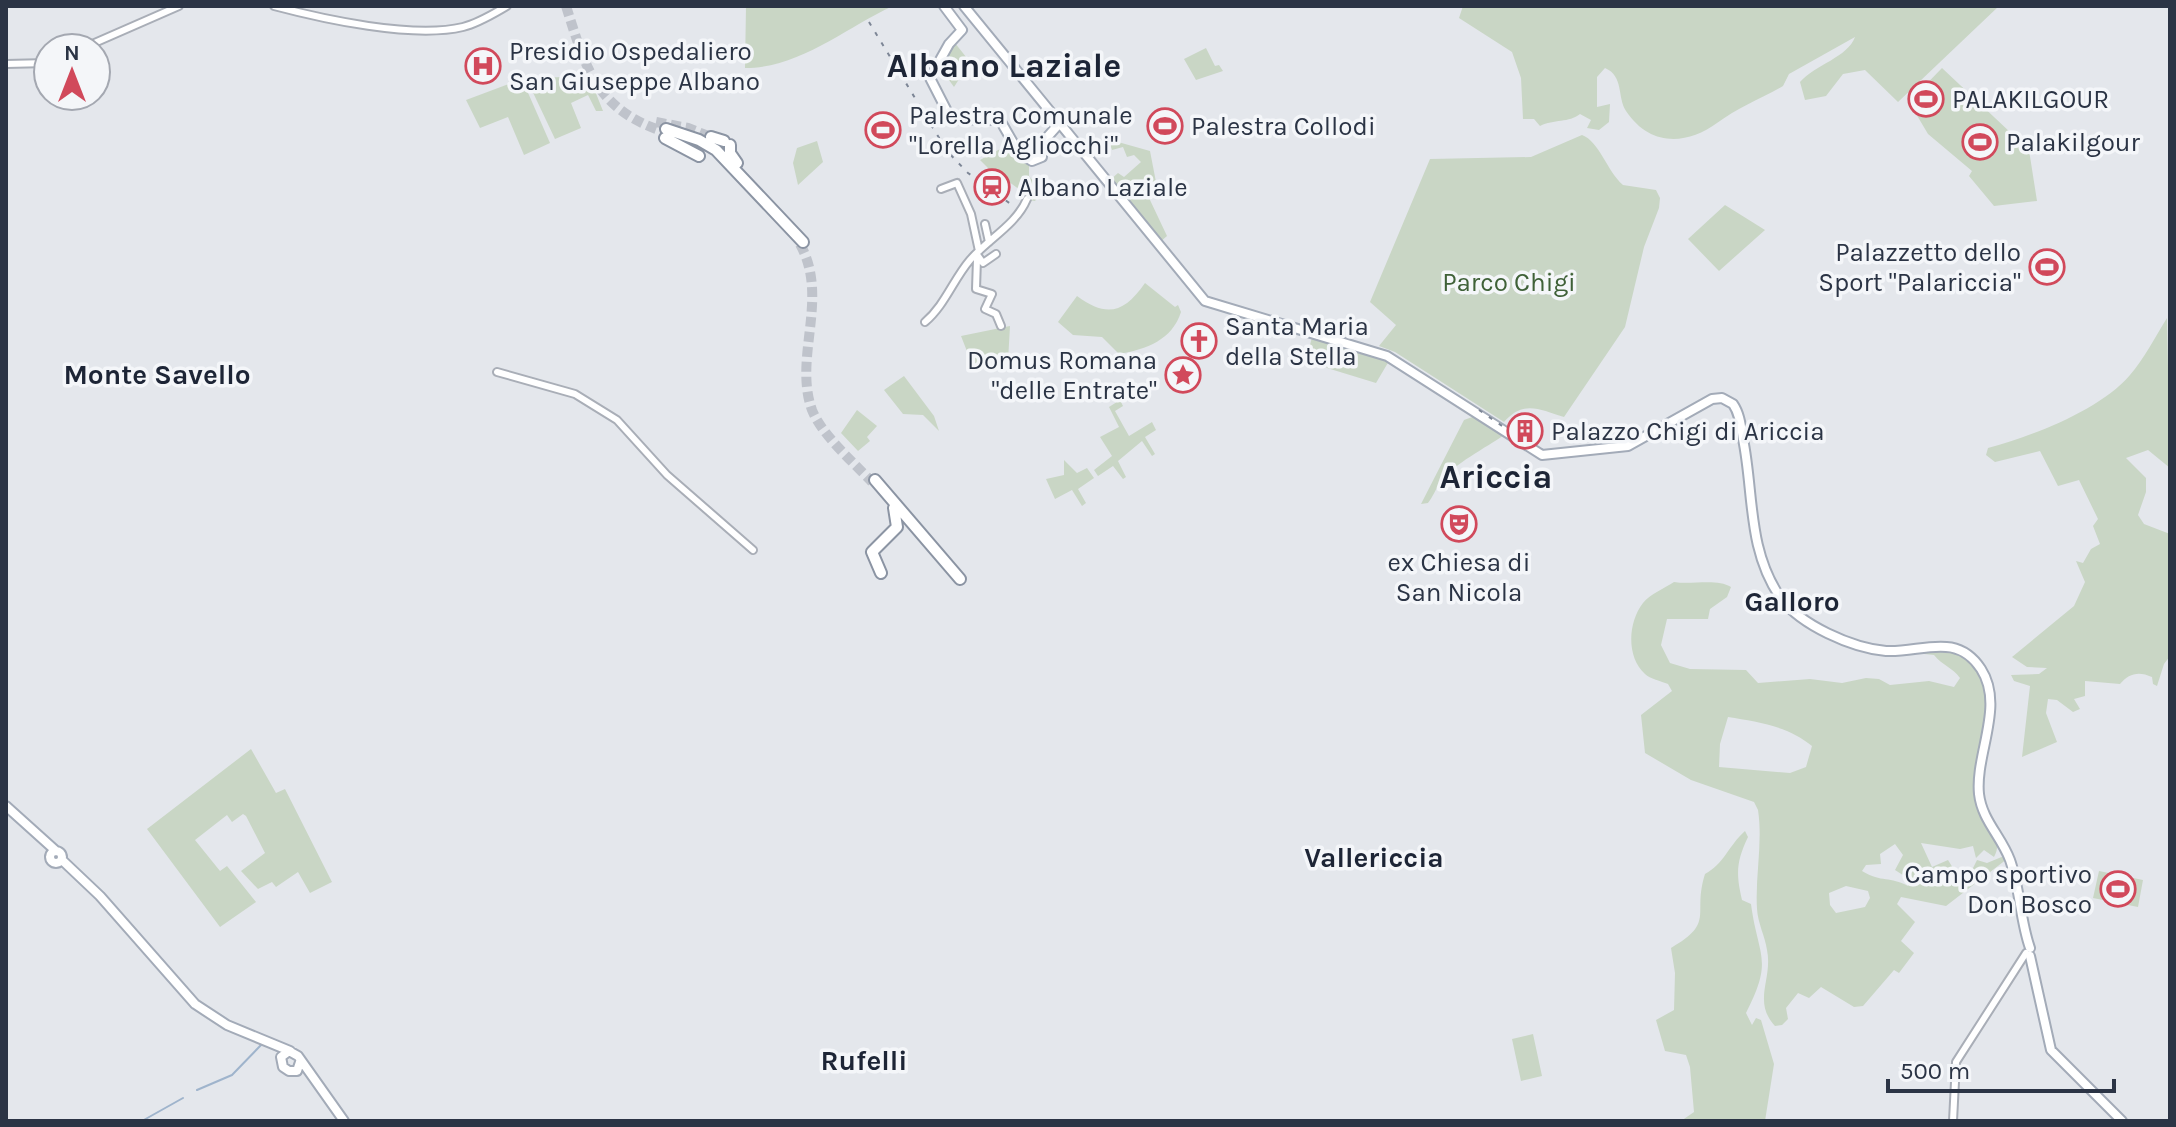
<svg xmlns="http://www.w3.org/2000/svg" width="2176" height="1127" viewBox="0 0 2176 1127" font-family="Karla,sans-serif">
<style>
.green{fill:#c9d6c5;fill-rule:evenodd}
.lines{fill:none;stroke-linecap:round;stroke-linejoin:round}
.stream{stroke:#9fb4cc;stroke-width:2}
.highway-tunnel{stroke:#bfc3cb;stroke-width:10;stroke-dasharray:10 5;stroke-linecap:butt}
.secondary-casing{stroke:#a9aeb7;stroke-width:10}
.primary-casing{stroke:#a3abb8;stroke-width:12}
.highway-casing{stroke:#8b94a3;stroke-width:14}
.secondary{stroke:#fff;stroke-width:6}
.primary{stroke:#fff;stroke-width:8}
.highway{stroke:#fff;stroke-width:10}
.rail{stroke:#7d8696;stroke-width:2;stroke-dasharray:4 8;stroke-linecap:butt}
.labels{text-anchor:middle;stroke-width:7;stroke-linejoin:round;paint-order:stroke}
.poi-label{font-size:26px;fill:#2b3445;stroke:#f4f6f9;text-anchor:start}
.park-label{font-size:26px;fill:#3f6138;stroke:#f4f6f9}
.neighbourhood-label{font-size:28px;font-weight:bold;fill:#1d2536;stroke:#f4f6f9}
.district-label{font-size:34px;font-weight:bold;fill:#1d2536;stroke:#f4f6f9}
</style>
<rect width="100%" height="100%" fill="#e4e7ec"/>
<path class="green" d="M746,6H893C845,28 800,68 745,68Z
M1463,6H1999L1898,102L1865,70L1843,74L1826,96L1805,100L1800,82C1815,65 1848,57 1855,37L1789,74L1783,86C1762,98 1737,108 1717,123C1687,145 1650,147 1626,111C1617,97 1624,76 1605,68L1597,77V107L1610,104L1609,122L1599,130L1587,128L1591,120L1580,114C1569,123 1554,119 1540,126L1534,119H1523L1521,78L1512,52L1459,18Z
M955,43L970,62L954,87L938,65Z
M1206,48L1215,66L1219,65L1223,71L1196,80L1184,59Z
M1942,68L2029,150L2037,201L1994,206L1969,176L1972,171L1928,134L1909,102Z
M589,76L603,111H596L588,95L571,103L581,128L555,139L528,82C541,75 571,78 589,76Z
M522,79L550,143L524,155L508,117L480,128L466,100Z
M1582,135C1599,141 1607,171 1623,185L1656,190L1660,198L1659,208L1644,247L1625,327L1564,417C1539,409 1523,400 1504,422L1395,352L1379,346L1396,325L1370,302L1430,159L1531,157Z
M817,141L823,162L798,185L793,163L797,148Z
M1118,142L1150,151L1156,182L1150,200L1167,236L1160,242L1110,180L1118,173L1124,177L1141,162L1134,155L1127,157L1123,147L1112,150L1110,144Z
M1011,143L1029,162V176L1034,182H1041L1033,196L1038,197L1035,201L1028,200V196L1001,176L998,178L980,160Z
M1725,205L1765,230L1719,271L1688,239Z
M1145,283L1175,307L1178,305L1181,312C1172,340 1147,349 1119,354L1102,337L1073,335L1058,322L1077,296C1107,318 1124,313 1145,283Z
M2167,318L2170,468L2148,450L2126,458L2146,478V492L2138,515L2144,524L2170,534V656L2164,664L2157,686L2153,684L2152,677C2139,671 2129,673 2120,684L2085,681V696L2074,699L2080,709L2073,712L2057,700L2048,699L2046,713L2057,742L2022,757L2030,686L2014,681L2011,675L2039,674L2047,668L2027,667L2012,657L2074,606L2085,582L2076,561L2083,563L2091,549L2100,544L2093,526L2098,519L2079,480L2058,486L2040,451L1995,462L1986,455L1988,448C2032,436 2099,411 2130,375C2144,359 2155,337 2167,318Z
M1010,326L1008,361L986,360L972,364L961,336Z
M1312,337L1384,359L1389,361L1376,383L1327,368L1310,345Z
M904,376L934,416L939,431L923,415L903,414L884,390Z
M1120,400L1123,406L1115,411L1129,436L1152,422L1156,430L1145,437L1155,454L1152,456L1142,441L1118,461L1126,477L1123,479L1113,466L1098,476L1094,470L1112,456L1100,437L1119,427L1109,407Z
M857,410L877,426L867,437L870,441L858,451L841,433Z
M1475,416L1504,435C1486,448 1454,463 1440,483C1436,488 1433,497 1428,503L1421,504L1464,420Z
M1064,460L1077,473L1087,468L1094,478L1078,489L1086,503L1082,506L1072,490L1055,499L1046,479L1064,475Z
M1674,582C1692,585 1717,578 1731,587L1727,597L1710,609L1708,619H1667L1661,645L1670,663L1690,669L1746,670L1758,683L1810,679L1842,683L1866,678L1879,679L1890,685L1929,681L1954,687L1960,678C1953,668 1942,665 1934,655L1914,653C1924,652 1935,649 1945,649C2003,652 1986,728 1981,763C1980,772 1976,785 1977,794C1980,814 2006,837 1994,857L1984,850L1976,858L1973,846L1960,849L1921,843L1932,867L1948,860L1961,881L1968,878L1977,860L1987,863L2004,856L2007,859L1946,906L1901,897L1897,904L1915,922L1901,941L1914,953L1899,973L1894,970L1863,1006L1854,1007L1821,987L1809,998L1798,993L1786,1008L1788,1019L1782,1025L1775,1026C1752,1001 1773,979 1767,950C1765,936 1758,924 1757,909C1755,876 1763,843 1758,810L1754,802L1691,780L1645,753L1641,715L1672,691L1668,684C1661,681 1650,679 1645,674C1626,657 1628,622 1643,603C1650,594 1665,588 1674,582ZM1728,717C1758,722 1788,726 1812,746L1806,767L1790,773L1719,767L1720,744ZM1895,844L1903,855L1895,870L1909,879L1908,886C1890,876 1882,883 1862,871L1866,865L1881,864L1880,854ZM1846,886L1868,891L1870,898L1865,907L1836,913L1830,905L1829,893Z
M251,749L276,793L285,789L332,882L310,893L298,872L276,887L272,882L258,889L241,871L265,853L246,816L243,814L232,822L227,815L195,840L220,871L227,866L256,902L220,927L147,829Z
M1745,831L1748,837C1736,862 1736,874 1742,900L1751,904C1758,957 1774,959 1746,1013L1752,1025L1756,1018L1761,1020L1774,1064L1765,1121H1681L1694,1112L1690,1067L1686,1055L1665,1051L1656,1020L1674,1010L1675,973L1671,948C1716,922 1692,915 1705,874C1724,864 1729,845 1745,831Z
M2099,871L2143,880L2138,907L2093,898Z
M1533,1034L1542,1076L1521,1081L1512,1039Z"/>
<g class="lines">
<path class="stream" d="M197,1090L232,1075L262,1044
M142,1121L183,1098"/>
<path class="highway-tunnel" d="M566,6C586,69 596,110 665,132
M656,122L688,128L711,137
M800,244C830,298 793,357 812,410C822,435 853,462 872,482"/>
<defs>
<path id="secondary" d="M274,6C323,19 413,39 463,27C479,23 493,14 507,6
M83,48L179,6
M6,64L48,63
M941,189L957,183L971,214L979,251
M985,224L989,242
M978,256L983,263L996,254
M977,259L976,289L992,294L985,309L996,314L1001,326
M925,322C945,305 953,280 970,260C988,239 1016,225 1027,199
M497,372L575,394L617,420L667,475L753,550
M1953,1121L1956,1062L2026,953"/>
<path id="primary" d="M944,6L962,30L949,44L930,78L951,119L1000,120L1019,153L1032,161L1042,157V143L1058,125
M964,6L1205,301L1387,356L1542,455L1628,446L1712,399L1722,398L1733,404C1740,414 1741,427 1743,439C1754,492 1747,549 1780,597C1800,625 1852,648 1886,651C1921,653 1956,631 1981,669C2005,706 1975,754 1979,794C1982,820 2001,836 2010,860C2020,888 2020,920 2030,948
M6,806L56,851
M50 857a6 6 0 1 1 12 0a6 6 0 1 1-12 0Z
M62,860L100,896L195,1004L227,1025L290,1051
M2030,956L2051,1050L2122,1121
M300,1062L297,1071H289L283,1067L281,1057L289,1051L298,1056L344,1121"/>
<path id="highway" d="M666,129L699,140L716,150L803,242
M711,137L724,141
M665,138L699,156
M730,145V153L737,163
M875,480L960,579
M881,573L872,552L897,527L894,508"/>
</defs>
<use href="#secondary" class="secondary-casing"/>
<use href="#primary" class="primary-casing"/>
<use href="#highway" class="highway-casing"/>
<use href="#secondary" class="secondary"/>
<use href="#primary" class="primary"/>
<use href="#highway" class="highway"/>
<path class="rail" d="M869,22L947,151L968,173L1012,205
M1479,410L1508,430"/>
</g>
<defs>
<symbol id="hospital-ring" viewBox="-11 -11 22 22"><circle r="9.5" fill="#f4f6f9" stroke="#d1495b" stroke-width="1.5"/><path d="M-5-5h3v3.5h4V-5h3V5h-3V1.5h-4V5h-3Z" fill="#d1495b"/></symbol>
<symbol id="stadium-ring" viewBox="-11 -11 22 22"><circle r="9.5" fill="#f4f6f9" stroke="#d1495b" stroke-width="1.5"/><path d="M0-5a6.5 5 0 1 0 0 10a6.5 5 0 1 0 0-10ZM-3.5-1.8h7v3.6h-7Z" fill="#d1495b"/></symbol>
<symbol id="station-ring" viewBox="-11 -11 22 22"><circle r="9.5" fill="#f4f6f9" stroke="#d1495b" stroke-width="1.5"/><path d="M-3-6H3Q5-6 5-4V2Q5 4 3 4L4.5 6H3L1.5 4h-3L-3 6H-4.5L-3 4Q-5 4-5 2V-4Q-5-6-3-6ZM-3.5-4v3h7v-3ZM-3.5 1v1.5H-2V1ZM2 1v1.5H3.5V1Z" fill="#d1495b"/></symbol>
<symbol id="church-ring" viewBox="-11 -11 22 22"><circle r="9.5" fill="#f4f6f9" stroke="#d1495b" stroke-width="1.5"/><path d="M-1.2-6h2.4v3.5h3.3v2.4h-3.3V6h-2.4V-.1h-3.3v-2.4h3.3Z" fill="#d1495b"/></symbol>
<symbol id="sight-ring" viewBox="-11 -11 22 22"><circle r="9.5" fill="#f4f6f9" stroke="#d1495b" stroke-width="1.5"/><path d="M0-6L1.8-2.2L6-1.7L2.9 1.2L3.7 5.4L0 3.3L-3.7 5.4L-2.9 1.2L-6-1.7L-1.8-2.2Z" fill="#d1495b"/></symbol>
<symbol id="building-ring" viewBox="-11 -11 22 22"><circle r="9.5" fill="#f4f6f9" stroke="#d1495b" stroke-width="1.5"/><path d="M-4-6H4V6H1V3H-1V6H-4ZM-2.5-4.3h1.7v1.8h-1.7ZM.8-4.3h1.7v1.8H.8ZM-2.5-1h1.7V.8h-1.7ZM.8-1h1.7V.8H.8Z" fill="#d1495b"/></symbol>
<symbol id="theatre-ring" viewBox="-11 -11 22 22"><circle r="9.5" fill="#f4f6f9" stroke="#d1495b" stroke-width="1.5"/><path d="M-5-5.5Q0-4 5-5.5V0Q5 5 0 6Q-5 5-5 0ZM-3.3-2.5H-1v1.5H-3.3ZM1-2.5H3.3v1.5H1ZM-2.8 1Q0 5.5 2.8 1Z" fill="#d1495b"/></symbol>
</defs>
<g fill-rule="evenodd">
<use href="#hospital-ring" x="463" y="46" width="40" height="40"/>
<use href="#stadium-ring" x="1906" y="79" width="40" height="40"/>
<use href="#stadium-ring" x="1145" y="106" width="40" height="40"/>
<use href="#stadium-ring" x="863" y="110" width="40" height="40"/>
<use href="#stadium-ring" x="1960" y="122" width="40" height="40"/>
<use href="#station-ring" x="972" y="167" width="40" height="40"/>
<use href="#stadium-ring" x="2027" y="247" width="40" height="40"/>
<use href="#church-ring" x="1179" y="321" width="40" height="40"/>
<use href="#sight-ring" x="1163" y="355" width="40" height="40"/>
<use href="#building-ring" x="1505" y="411" width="40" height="40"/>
<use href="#theatre-ring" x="1439" y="504" width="40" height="40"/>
<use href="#stadium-ring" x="2098" y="869" width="40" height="40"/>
</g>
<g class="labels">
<g class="poi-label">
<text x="509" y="60">Presidio Ospedaliero<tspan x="509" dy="30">San Giuseppe Albano</tspan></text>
<text x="1952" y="108">PALAKILGOUR</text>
<text x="909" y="124">Palestra Comunale<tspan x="909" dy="30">"Lorella Agliocchi"</tspan></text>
<text x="1191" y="135">Palestra Collodi</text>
<text x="2006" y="151">Palakilgour</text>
<text x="1018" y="196">Albano Laziale</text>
<text x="2021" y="261" text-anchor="end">Palazzetto dello<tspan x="2021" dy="30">Sport "Palariccia"</tspan></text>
<text x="1225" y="335">Santa Maria<tspan x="1225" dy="30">della Stella</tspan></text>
<text x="1157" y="369" text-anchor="end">Domus Romana<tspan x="1157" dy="30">"delle Entrate"</tspan></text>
<text x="1551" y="440">Palazzo Chigi di Ariccia</text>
<text x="1459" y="571" text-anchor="middle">ex Chiesa di<tspan x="1459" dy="30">San Nicola</tspan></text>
<text x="2092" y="883" text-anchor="end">Campo sportivo<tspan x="2092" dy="30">Don Bosco</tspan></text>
</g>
<g class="park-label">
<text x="1509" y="291">Parco Chigi</text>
</g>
<g class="neighbourhood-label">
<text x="157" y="384">Monte Savello</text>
<text x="1792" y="611">Galloro</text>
<text x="1374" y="867">Vallericcia</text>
<text x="864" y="1070">Rufelli</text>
</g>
<g class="district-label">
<text x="1004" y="77">Albano Laziale</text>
<text x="1496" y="488">Ariccia</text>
</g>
</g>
<rect width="2176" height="1127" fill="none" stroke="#2b3445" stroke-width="16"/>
<g transform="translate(72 72)"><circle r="38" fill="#f4f6f9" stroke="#a4a8b1" stroke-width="2"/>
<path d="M0-6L14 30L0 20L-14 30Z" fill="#d1495b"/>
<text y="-12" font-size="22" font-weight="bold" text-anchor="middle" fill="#2b3445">N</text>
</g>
<path d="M1888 1079v12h226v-12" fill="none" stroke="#2b3445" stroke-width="4"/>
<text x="1900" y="1079" font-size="24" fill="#2b3445" stroke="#f4f6f9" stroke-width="6" paint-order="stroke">500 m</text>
</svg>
